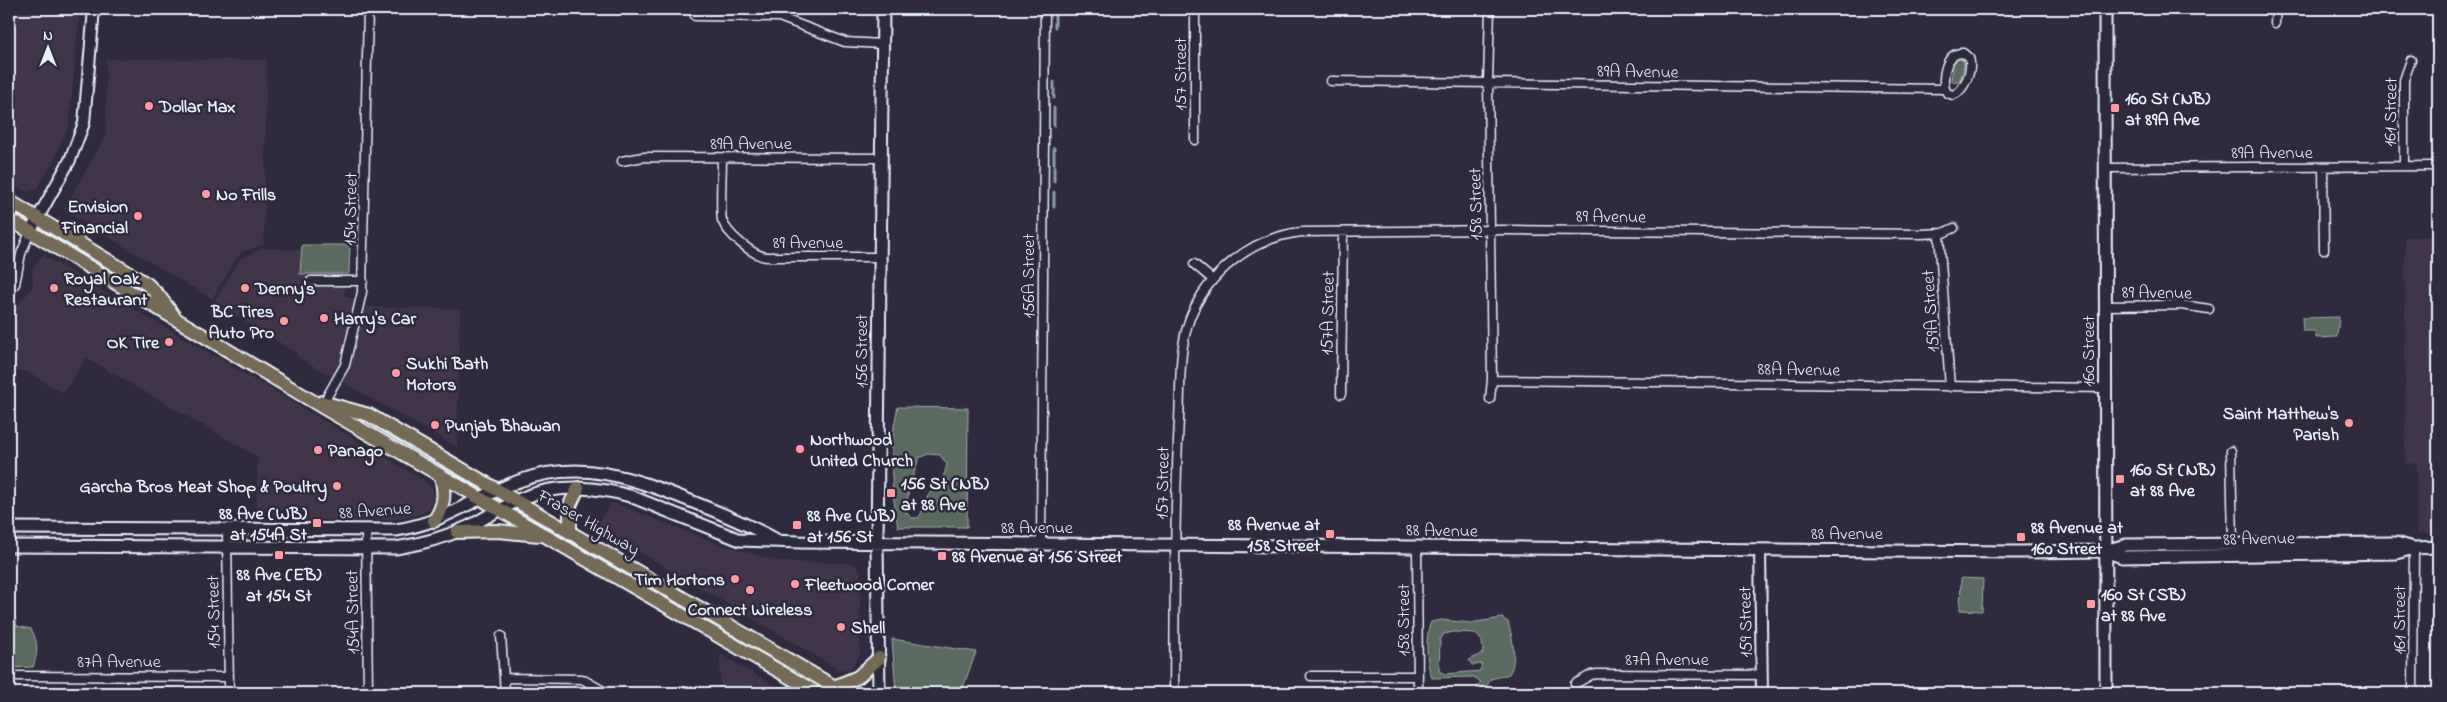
<svg xmlns="http://www.w3.org/2000/svg" width="2447" height="702" viewBox="0 0 2447 702" font-family="'Indie Flower',sans-serif">
<style>
.built{fill:#40364a}
.green{fill:#5a6a61;stroke:#a1aeac;fill-rule:evenodd}
.lines{fill:none;stroke-linecap:round;stroke-linejoin:round}
.stream{stroke:#8f9bae;stroke-width:3}
.minor-casing{stroke:#e8f1f8;stroke-width:11}
.tertiary-casing{stroke:#e8f1f8;stroke-width:14}
.secondary-casing{stroke:#e8f1f8;stroke-width:15}
.primary-casing{stroke:#e8f1f8;stroke-width:16}
.minor{stroke:#2f2a3d;stroke-width:8}
.tertiary{stroke:#2f2a3d;stroke-width:10}
.secondary{stroke:#2f2a3d;stroke-width:11}
.primary{stroke:#756a55;stroke-width:12}
.poi-dot{fill:#ff9aa2;stroke:#2f2a3d;stroke-width:2}
.labels{text-anchor:middle;stroke-width:5;stroke-linejoin:round;paint-order:stroke}
.street-label{font-size:18px;fill:#e8f1f8;stroke:#2f2a3d}
.poi-label{font-size:18px;font-weight:bold;fill:#e8f1f8;stroke:#2f2a3d;text-anchor:start}
</style>
<rect width="100%" height="100%" fill="#2f2a3d"/>
<filter id="ink" filterUnits="userSpaceOnUse"><feTurbulence type="fractalNoise" baseFrequency=".02" numOctaves="2"/><feDisplacementMap in="SourceGraphic" scale="10" xChannelSelector="R" yChannelSelector="G"/><feConvolveMatrix kernelMatrix="1 2 1 2 8 2 1 2 1" color-interpolation-filters="sRGB"/></filter>
<g filter="url(#ink)">
<path class="built" d="M9,9H80L69,125L52,164L37,188L29,193L9,183Z
M106,59L267,60L264,245L241,252L212,299L63,210L106,135Z
M2438,236V533H2417V464L2405,463V237Z
M262,248L305,250L347,273L344,295L371,307L460,309L457,447L297,357L296,353L214,302L239,260Z
M43,255L424,480L433,489L435,502L423,514L390,520H256L258,457L86,358L63,393L26,371H9V307L15,308L33,287L32,269Z
M612,502L719,544L782,562L853,563L860,570V654L850,669L839,670L596,526Z
M720,654L787,693H720Z"/>
<path class="green" d="M1958,59L1963,60L1964,66L1960,80L1955,82L1951,80L1954,61Z
M302,245H350L349,274H300Z
M2339,317L2337,337L2316,338L2315,331H2303L2302,318Z
M898,407L968,408L967,527H898C891,488 888,446 898,407ZM928,454L940,455L947,464C943,485 936,481 928,495C924,503 924,511 918,518H911L906,512L909,488L919,458Z
M1961,578L1983,579L1982,611L1960,610Z
M9,611L15,617L17,626L31,629C39,643 38,652 33,667L9,668Z
M1502,618L1508,622C1512,635 1518,662 1509,674L1491,679L1483,693H1478L1477,687L1481,682L1474,677L1432,678C1426,666 1425,633 1431,622L1442,620L1470,623ZM1454,632L1475,633L1482,641L1483,653L1469,660L1472,665L1482,664L1480,671L1445,674L1439,671L1440,640L1444,634Z
M892,639L976,652L961,693H896Z"/>
<g class="lines">
<path class="stream" d="M1055,15V27
M1054,98V82
M1054,126V108
M1054,181V148
M1054,207V192"/>
<defs>
<path id="minor" d="M695,16L779,17L845,42L882,44
M2275,23L2276,9
M1331,81L1945,89L1947,93L1953,95C1965,91 1973,68 1969,58L1963,53C1946,52 1942,76 1945,89
M1195,140V9
M722,158C722,170 720,211 722,220C727,234 752,255 766,257H879
M622,161L643,157L880,158
M2404,166V80L2411,60
M2323,167L2324,250
M2105,168L2438,166
M1939,234L1950,387
M1194,264L1213,280
M311,281H363
M9,292L15,284L21,254L30,232
M2105,306L2181,305L2209,309
M1492,380L2105,388
M1341,394L1343,232
M1490,399L1492,380L1488,82L1490,9
M324,402L345,365L362,292L368,9
M2231,451L2233,544
M227,530L229,693
M366,531L368,693
M1041,544L1045,9
M1417,547L1418,693
M501,636L505,693
M9,676L229,677
M1311,676H1418
M505,678L582,679L607,693
M1575,684L1591,675L1597,674L1762,675
M1174,693C1175,602 1174,511 1179,420C1181,386 1178,350 1190,318C1208,272 1253,237 1302,232L1504,230L1922,234L1943,233L1954,228
M2413,693L2414,548"/>
<path id="tertiary" d="M30,232L70,160L84,123L94,9
M1760,550L1762,693"/>
<path id="secondary" d="M2105,9L2106,693
M9,528L396,530C445,523 475,497 519,481C580,459 631,477 688,500C718,512 747,524 775,539
M9,546L396,548C421,544 447,537 470,526C489,516 507,504 528,496C560,484 598,487 630,496L740,540L800,542L2017,552L2105,551L2126,545L2396,543L2414,548L2438,547
M2105,551L2122,557L2396,553L2414,548
M879,693L877,543L883,9"/>
<path id="primary" d="M9,201L147,284L159,296L173,315
M9,219L324,408L817,693
M322,402L369,415L845,693
M434,521C445,505 445,494 441,476
M570,531V505L578,488
M457,532L497,531L539,535
M834,687L858,677L879,658"/>
</defs>
<use href="#minor" class="minor-casing"/>
<use href="#tertiary" class="tertiary-casing"/>
<use href="#secondary" class="secondary-casing"/>
<use href="#primary" class="primary-casing"/>
<use href="#minor" class="minor"/>
<use href="#tertiary" class="tertiary"/>
<use href="#secondary" class="secondary"/>
<use href="#primary" class="primary"/>
</g>
</g>
<g class="poi-dot">
<circle cx="149" cy="106" r="5"/>
<rect x="2110" y="103" width="10" height="10" rx="2.5"/>
<circle cx="206" cy="194" r="5"/>
<circle cx="138" cy="216" r="5"/>
<circle cx="54" cy="288" r="5"/>
<circle cx="245" cy="288" r="5"/>
<circle cx="324" cy="318" r="5"/>
<circle cx="284" cy="321" r="5"/>
<circle cx="169" cy="342" r="5"/>
<circle cx="396" cy="373" r="5"/>
<circle cx="2349" cy="423" r="5"/>
<circle cx="435" cy="425" r="5"/>
<circle cx="800" cy="449" r="5"/>
<circle cx="318" cy="450" r="5"/>
<rect x="2115" y="474" width="10" height="10" rx="2.5"/>
<circle cx="337" cy="486" r="5"/>
<rect x="886" y="488" width="10" height="10" rx="2.5"/>
<rect x="312" y="518" width="10" height="10" rx="2.5"/>
<rect x="792" y="520" width="10" height="10" rx="2.5"/>
<rect x="1325" y="529" width="10" height="10" rx="2.5"/>
<rect x="2016" y="532" width="10" height="10" rx="2.5"/>
<rect x="274" y="550" width="10" height="10" rx="2.5"/>
<rect x="937" y="551" width="10" height="10" rx="2.5"/>
<circle cx="735" cy="579" r="5"/>
<circle cx="795" cy="584" r="5"/>
<circle cx="750" cy="590" r="5"/>
<rect x="2086" y="599" width="10" height="10" rx="2.5"/>
<circle cx="841" cy="627" r="5"/>
</g>
<g class="labels">
<g class="street-label">
<text transform="translate(1638 71) rotate(1)" y="6">89A Avenue</text>
<text transform="translate(1180 74) rotate(-90)" y="6">157 Street</text>
<text transform="translate(2390 112) rotate(-89)" y="6">161 Street</text>
<text x="751" y="149">89A Avenue</text>
<text x="2272" y="158">89A Avenue</text>
<text transform="translate(1475 204) rotate(-91)" y="6">158 Street</text>
<text transform="translate(350 209) rotate(-89)" y="6">154 Street</text>
<text transform="translate(1611 216) rotate(1)" y="6">89 Avenue</text>
<text x="808" y="248">89 Avenue</text>
<text transform="translate(1028 276) rotate(-90)" y="6">156A Street</text>
<text transform="translate(2157 292) rotate(1)" y="6">89 Avenue</text>
<text transform="translate(1930 311) rotate(-94)" y="6">159A Street</text>
<text transform="translate(1327 313) rotate(-89)" y="6">157A Street</text>
<text transform="translate(861 351) rotate(-90)" y="6">156 Street</text>
<text transform="translate(2088 351) rotate(-90)" y="6">160 Street</text>
<text transform="translate(1799 369) rotate(1)" y="6">88A Avenue</text>
<text transform="translate(1162 483) rotate(-89)" y="6">157 Street</text>
<text transform="translate(375 510) rotate(-4)" y="6">88 Avenue</text>
<text transform="translate(589 522) rotate(30)" y="6">Fraser Highway</text>
<text x="1037" y="533">88 Avenue</text>
<text transform="translate(1442 530) rotate(1)" y="6">88 Avenue</text>
<text x="1847" y="539">88 Avenue</text>
<text transform="translate(2259 538) rotate(-1)" y="6">88 Avenue</text>
<text transform="translate(213 612) rotate(-91)" y="6">154 Street</text>
<text transform="translate(352 612) rotate(-91)" y="6">154A Street</text>
<text transform="translate(1403 620) rotate(-90)" y="6">158 Street</text>
<text transform="translate(2399 620) rotate(-90)" y="6">161 Street</text>
<text transform="translate(1745 622) rotate(-91)" y="6">159 Street</text>
<text x="1667" y="665">87A Avenue</text>
<text x="119" y="667">87A Avenue</text>
</g>
<g class="poi-label">
<text x="2125" y="104">160 St (NB)<tspan x="2125" dy="21">at 89A Ave</tspan></text>
<text x="159" y="112">Dollar Max</text>
<text x="216" y="200">No Frills</text>
<text x="128" y="212" text-anchor="end">Envision<tspan x="128" dy="21">Financial</tspan></text>
<text x="64" y="284">Royal Oak<tspan x="64" dy="21">Restaurant</tspan></text>
<text x="255" y="294">Denny's</text>
<text x="274" y="317" text-anchor="end">BC Tires<tspan x="274" dy="21">Auto Pro</tspan></text>
<text x="334" y="324">Harry's Car</text>
<text x="159" y="348" text-anchor="end">OK Tire</text>
<text x="406" y="369">Sukhi Bath<tspan x="406" dy="21">Motors</tspan></text>
<text x="2339" y="419" text-anchor="end">Saint Matthew's<tspan x="2339" dy="21">Parish</tspan></text>
<text x="445" y="431">Punjab Bhawan</text>
<text x="810" y="445">Northwood<tspan x="810" dy="21">United Church</tspan></text>
<text x="328" y="456">Panago</text>
<text x="2130" y="475">160 St (NB)<tspan x="2130" dy="21">at 88 Ave</tspan></text>
<text x="901" y="489">156 St (NB)<tspan x="901" dy="21">at 88 Ave</tspan></text>
<text x="327" y="492" text-anchor="end">Garcha Bros Meat Shop &amp; Poultry</text>
<text x="307" y="519" text-anchor="end">88 Ave (WB)<tspan x="307" dy="21">at 154A St</tspan></text>
<text x="807" y="521">88 Ave (WB)<tspan x="807" dy="21">at 156 St</tspan></text>
<text x="1320" y="530" text-anchor="end">88 Avenue at<tspan x="1320" dy="21">158 Street</tspan></text>
<text x="2031" y="533">88 Avenue at<tspan x="2031" dy="21">160 Street</tspan></text>
<text x="952" y="562">88 Avenue at 156 Street</text>
<text x="279" y="580" text-anchor="middle">88 Ave (EB)<tspan x="279" dy="21">at 154 St</tspan></text>
<text x="725" y="585" text-anchor="end">Tim Hortons</text>
<text x="805" y="590">Fleetwood Corner</text>
<text x="2101" y="600">160 St (SB)<tspan x="2101" dy="21">at 88 Ave</tspan></text>
<text x="750" y="615" text-anchor="middle">Connect Wireless</text>
<text x="851" y="633">Shell</text>
</g>
</g>
<rect width="2447" height="702" fill="none" stroke="#2f2a3d" stroke-width="30"/>
<rect x="15" y="15" width="2417" height="672" fill="none" stroke="#e8f1f8" stroke-width="2" filter="url(#ink)"/>
<g transform="translate(48 48)" stroke="#2f2a3d" stroke-width="4" paint-order="stroke">
<path d="M0-4L9 19L0 12L-9 19Z" fill="#e8f1f8"/>
<text y="-8" font-size="14" font-weight="bold" text-anchor="middle" fill="#e8f1f8">N</text>
</g>
</svg>
